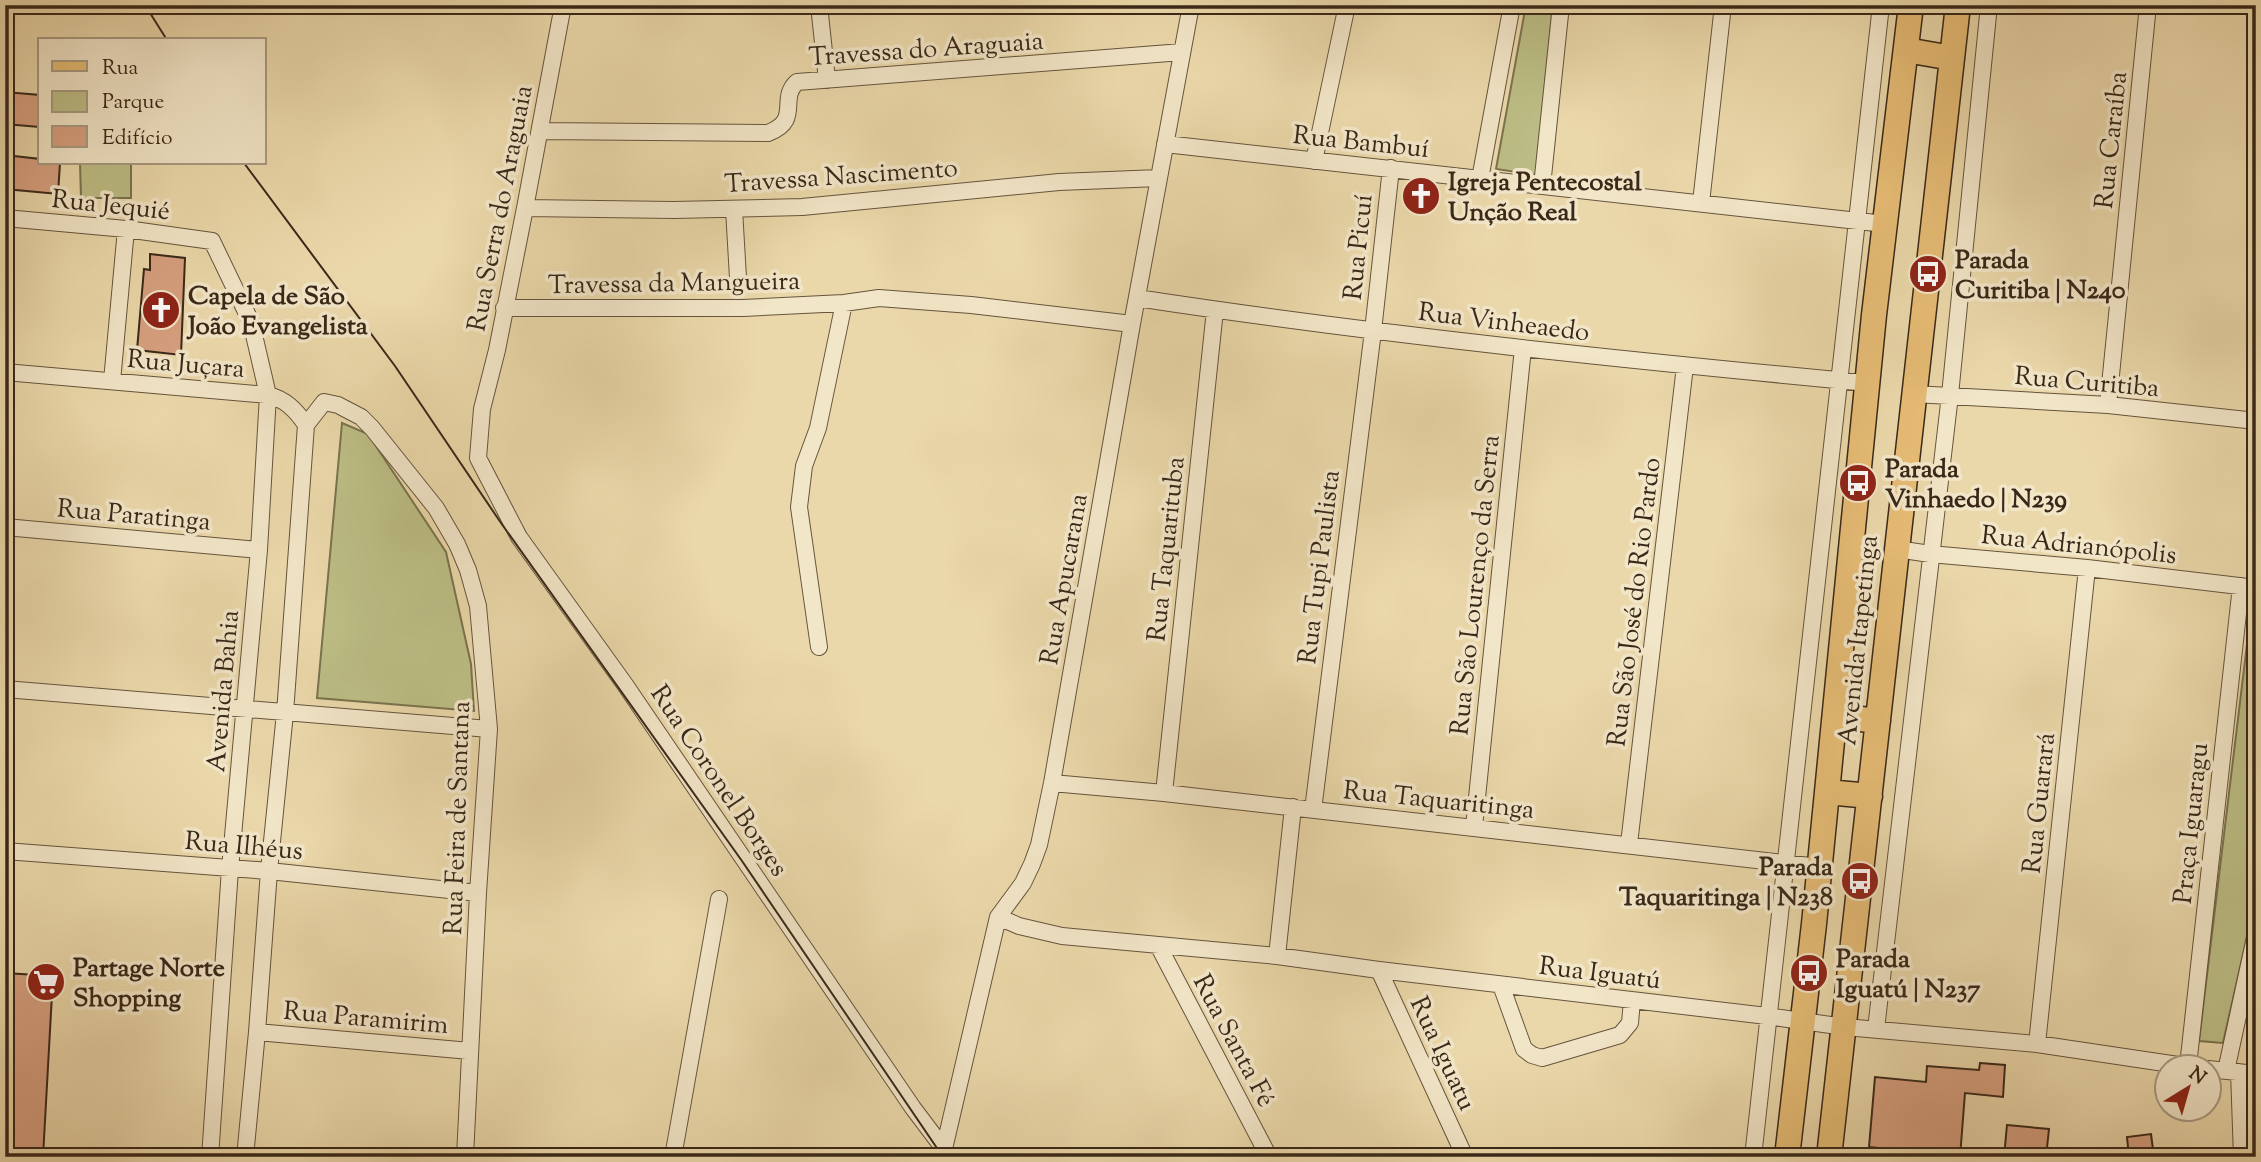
<svg xmlns="http://www.w3.org/2000/svg" width="2261" height="1162" viewBox="0 0 2261 1162" font-family="'Sorts Mill Goudy',serif">
<style>
.green{fill:#bcbe85;stroke:#7a734f;stroke-width:2}
.building{fill:#d7a080;stroke:#392819;stroke-width:2}
.lines{fill:none;stroke-linecap:round;stroke-linejoin:round}
.street-casing{stroke:#66543d;stroke-width:18}
.primary-casing{stroke:#392819;stroke-width:27}
.street{stroke:#f2e6c8;stroke-width:16}
.primary{stroke:#e6bc75;stroke-width:24}
.tram{stroke:#392819;stroke-width:2}
.labels{text-anchor:middle;stroke-width:7;stroke-linejoin:round;paint-order:stroke}
.street-label{font-size:26px;fill:#392819;stroke:#f2e6c8}
.poi-label{font-size:26px;font-weight:bold;fill:#392819;stroke:#f2e6c8;text-anchor:start}
</style>
<rect width="100%" height="100%" fill="#ebd8aa"/>
<filter id="stains"><feTurbulence type="fractalNoise" baseFrequency=".00286" numOctaves="4"/><feColorMatrix values="0 0 0 0 .2 0 0 0 0 .09 0 0 0 0 .02 0 0 0 .5 -.17"/></filter>
<radialGradient id="worn" r=".72"><stop offset=".6" stop-color="#630" stop-opacity="0"/><stop offset="1" stop-color="#630" stop-opacity=".3"/></radialGradient>
<path class="green" d="M1526,5H1553L1536,175L1496,169Z
M80,163H131V198H81Z
M342,423L368,434L446,552L471,664L474,711L317,698Z
M2252,603H2256V897L2223,1043L2199,1041Z"/>
<path class="building" d="M5,92L40,95L39,127L5,124Z
M5,155L40,159V163H60L58,194L5,189Z
M1412,182L1434,185L1431,209L1409,207Z
M150,254L185,258L181,355L137,350L144,269L150,270Z
M5,973L53,976L43,1157H5Z
M1980,1063L2005,1065L2003,1097L1965,1093L1960,1157H1907V1151L1869,1147L1875,1077L1926,1082L1927,1066L1979,1070Z
M2007,1125L2049,1129L2046,1157H2004Z
M2151,1134L2154,1157H2129L2127,1137Z"/>
<g class="lines">
<defs>
<path id="street" d="M563,5L525,208L497,350L482,409L478,458L519,537L626,686L913,1108L950,1157
M819,5L827,80
M540,131L768,133C802,120 778,99 797,82L1182,52
M1165,144L1885,224
M1314,161L1347,5
M1480,179L1512,5
M1542,186L1561,5
M1701,203L1723,5
M525,208L674,210L802,207L1059,182L1159,178
M734,209L738,278
M5,218L126,229L212,241L251,322L268,395L259,550L230,869L210,1157
M1137,298C1379,335 1624,360 1868,383
M504,308H743L844,303L879,298L971,305L1132,324
M5,372L268,395C285,399 296,410 306,425
M112,381L126,229
M1914,394L2108,405L2256,421
M2108,405L2148,5
M306,425L324,402L338,405L361,417L372,428L436,508L457,544L468,570L478,606L489,729L478,893L465,1157
M5,527L259,550
M1897,549L1930,554L2087,568L2256,588
M819,647L799,507L804,466L818,428L844,303
M5,689L489,729
M1052,783L1164,793L1819,867
M1164,793L1215,310
M1313,810L1373,331L1391,168
M1474,827L1523,348
M1629,844L1685,366
M5,851L269,871L478,893
M998,917L1019,926L1062,936L1277,956L1379,970L1767,1016L1845,1027L2037,1044L2198,1068
M1158,945L1269,1157
M1277,956L1293,807
M1379,970L1465,1157
M1501,985L1524,1049L1532,1055L1542,1058L1620,1035L1630,1023L1632,1000
M1876,1029L1950,395L1989,5
M257,1032L470,1051
M2037,1044L2087,568
M2188,1066L2241,586
M2208,1069L2256,1074
M2226,1071L2256,933
M2239,1072L2242,1157
M944,1149L998,917L1023,883L1032,864L1039,845L1052,783L1132,324L1191,5
M245,1157L257,1032L269,871L285,713L306,425
M673,1157L719,899
M1753,1157L1881,5"/>
<path id="primary" d="M1906,50L1952,58
M1835,716L1878,721
M1827,792L1870,796
M1787,1157L1814,924L1874,315L1911,5
M1829,1157L1958,5"/>
</defs>
<use href="#street" class="street-casing"/>
<use href="#primary" class="primary-casing"/>
<use href="#street" class="street"/>
<use href="#primary" class="primary"/>
<path class="tram" d="M145,5L167,40
M244,163L395,366L501,523L742,861L943,1157"/>
</g>
<defs>
<symbol id="church-disc" viewBox="-11 -11 22 22"><circle r="9.5" fill="#8f2418" stroke="#f2e6c8"/><path d="M-1.2-6h2.4v3.5h3.3v2.4h-3.3V6h-2.4V-.1h-3.3v-2.4h3.3Z" fill="#fff"/></symbol>
<symbol id="bus-disc" viewBox="-11 -11 22 22"><circle r="9.5" fill="#8f2418" stroke="#f2e6c8"/><path d="M-5-6H5V4H4V6H2V4H-2V6H-4V4H-5ZM-3.5-4V0h7V-4ZM-3.5 1.2v1.5H-2V1.2ZM2 1.2v1.5H3.5V1.2Z" fill="#fff"/></symbol>
<symbol id="supermarket-disc" viewBox="-11 -11 22 22"><circle r="9.5" fill="#8f2418" stroke="#f2e6c8"/><path d="M-6-5.5h2.5l.6 2H6L4.5 2H-2.5L-4.4-4H-6ZM-1.5 3.2a1.3 1.3 0 1 0 .1 0ZM3 3.2a1.3 1.3 0 1 0 .1 0Z" fill="#fff"/></symbol>
</defs>
<g fill-rule="evenodd">
<use href="#church-disc" x="1399" y="174" width="44" height="44"/>
<use href="#bus-disc" x="1906" y="252" width="44" height="44"/>
<use href="#church-disc" x="139" y="288" width="44" height="44"/>
<use href="#bus-disc" x="1836" y="461" width="44" height="44"/>
<use href="#bus-disc" x="1838" y="859" width="44" height="44"/>
<use href="#bus-disc" x="1787" y="951" width="44" height="44"/>
<use href="#supermarket-disc" x="24" y="960" width="44" height="44"/>
</g>
<g class="labels">
<g class="street-label">
<text transform="translate(926 48) rotate(-4)" y="9">Travessa do Araguaia</text>
<text transform="translate(2110 140) rotate(-84)" y="9">Rua Caraíba</text>
<text transform="translate(1361 141) rotate(6)" y="9">Rua Bambuí</text>
<text transform="translate(841 175) rotate(-4)" y="9">Travessa Nascimento</text>
<text transform="translate(111 204) rotate(6)" y="9">Rua Jequié</text>
<text transform="translate(499 208) rotate(-79)" y="9">Rua Serra do Araguaia</text>
<text transform="translate(1357 247) rotate(-84)" y="9">Rua Picuí</text>
<text transform="translate(674 282) rotate(-1)" y="9">Travessa da Mangueira</text>
<text transform="translate(1504 321) rotate(7)" y="9">Rua Vinheaedo</text>
<text transform="translate(186 363) rotate(5)" y="9">Rua Juçara</text>
<text transform="translate(2087 381) rotate(5)" y="9">Rua Curitiba</text>
<text transform="translate(134 514) rotate(5)" y="9">Rua Paratinga</text>
<text transform="translate(2079 544) rotate(6)" y="9">Rua Adrianópolis</text>
<text transform="translate(1165 549) rotate(-84)" y="9">Rua Taquarituba</text>
<text transform="translate(1318 567) rotate(-83)" y="9">Rua Tupi Paulista</text>
<text transform="translate(1063 579) rotate(-80)" y="9">Rua Apucarana</text>
<text transform="translate(1474 585) rotate(-84)" y="9">Rua São Lourenço da Serra</text>
<text transform="translate(1633 602) rotate(-83)" y="9">Rua São José do Rio Pardo</text>
<text transform="translate(1857 640) rotate(-84)" y="9">Avenida Itapetinga</text>
<text transform="translate(222 691) rotate(-85)" y="9">Avenida Bahia</text>
<text transform="translate(720 780) rotate(56)" y="9">Rua Coronel Borges</text>
<text transform="translate(1439 799) rotate(6)" y="9">Rua Taquaritinga</text>
<text transform="translate(2038 803) rotate(-84)" y="9">Rua Guarará</text>
<text transform="translate(456 818) rotate(-88)" y="9">Rua Feira de Santana</text>
<text transform="translate(2190 823) rotate(-84)" y="9">Praça Iguaragu</text>
<text transform="translate(244 845) rotate(5)" y="9">Rua Ilhéus</text>
<text transform="translate(1600 972) rotate(7)" y="9">Rua Iguatú</text>
<text transform="translate(366 1017) rotate(5)" y="9">Rua Paramirim</text>
<text transform="translate(1235 1040) rotate(62)" y="9">Rua Santa Fé</text>
<text transform="translate(1444 1053) rotate(65)" y="9">Rua Iguatu</text>
</g>
<g class="poi-label">
<text x="1448" y="190">Igreja Pentecostal<tspan x="1448" dy="30">Unção Real</tspan></text>
<text x="1955" y="268">Parada<tspan x="1955" dy="30">Curitiba | N240</tspan></text>
<text x="188" y="304">Capela de São<tspan x="188" dy="30">João Evangelista</tspan></text>
<text x="1885" y="477">Parada<tspan x="1885" dy="30">Vinhaedo | N239</tspan></text>
<text x="1833" y="875" text-anchor="end">Parada<tspan x="1833" dy="30">Taquaritinga | N238</tspan></text>
<text x="1836" y="967">Parada<tspan x="1836" dy="30">Iguatú | N237</tspan></text>
<text x="73" y="976">Partage Norte<tspan x="73" dy="30">Shopping</tspan></text>
</g>
</g>
<rect width="2261" height="1162" fill="none" stroke="#ebd8aa" stroke-width="28"/>
<rect x="7" y="7" width="2247" height="1148" fill="none" stroke="#392819" stroke-width="3.5"/>
<rect x="14" y="14" width="2233" height="1134" fill="none" stroke="#392819" stroke-width="2"/>
<rect x="38" y="38" width="228" height="126" fill="#f2e6c8" stroke="#a89a82" stroke-width="2"/>
<rect x="52" y="61" width="35" height="10" fill="#e6bc75" stroke="#a89a82" stroke-width="2"/>
<text x="102" y="74" font-size="21" fill="#392819">Rua</text>
<rect x="52" y="91" width="35" height="21" fill="#bcbe85" stroke="#a89a82" stroke-width="2"/>
<text x="102" y="108" font-size="21" fill="#392819">Parque</text>
<rect x="52" y="126" width="35" height="21" fill="#d7a080" stroke="#a89a82" stroke-width="2"/>
<text x="102" y="144" font-size="21" fill="#392819">Edifício</text>
<g transform="translate(2188 1088) rotate(37)"><circle r="33" fill="#f2e6c8" stroke="#a89a82" stroke-width="2"/>
<path d="M0-5L12 26L0 18L-12 26Z" fill="#8f2418"/>
<text y="-10" font-size="19" font-weight="bold" text-anchor="middle" fill="#392819">N</text>
</g>
<rect width="100%" height="100%" filter="url(#stains)"/>
<rect width="100%" height="100%" fill="url(#worn)"/>
</svg>
